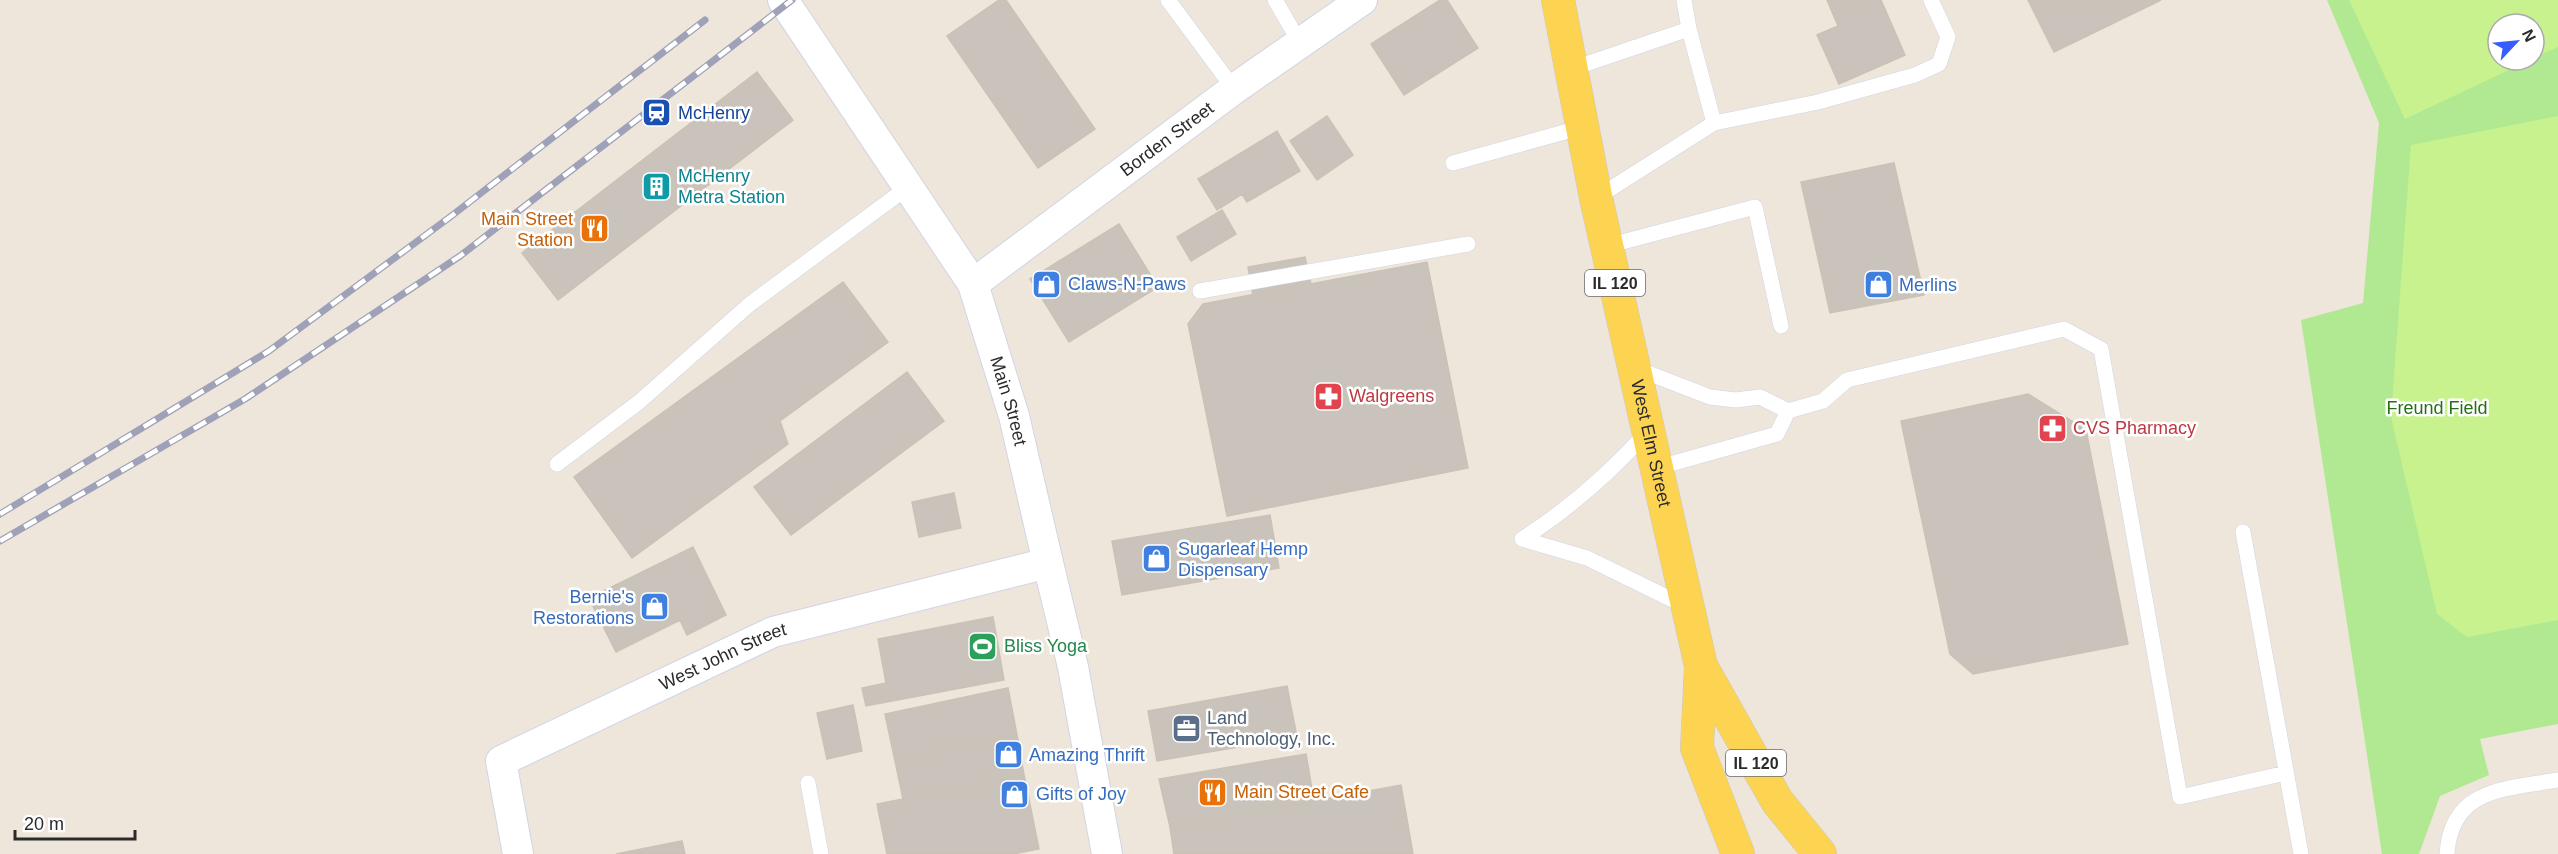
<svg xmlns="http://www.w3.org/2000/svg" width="2558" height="854" viewBox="0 0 2558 854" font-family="Arial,sans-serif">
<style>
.green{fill:#b1e993;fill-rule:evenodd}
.pitch{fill:#c7f28e}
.building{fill:#c9c3bb;stroke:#c9c2b5;stroke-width:1.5}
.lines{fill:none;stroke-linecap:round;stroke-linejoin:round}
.lane-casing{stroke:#d1d4e5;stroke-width:16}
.street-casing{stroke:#d1d4e5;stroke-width:32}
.primary-casing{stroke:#c8c8c8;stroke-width:34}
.lane{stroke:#fff;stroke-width:15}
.street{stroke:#fff;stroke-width:30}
.primary{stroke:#fdd452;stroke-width:33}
.rail-casing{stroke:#9ea1b7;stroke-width:7}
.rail{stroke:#fff;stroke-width:4.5;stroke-dasharray:14;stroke-linecap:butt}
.labels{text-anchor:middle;stroke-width:5;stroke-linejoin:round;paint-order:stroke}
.shield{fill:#fff;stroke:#6b6b6b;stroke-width:1.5}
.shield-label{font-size:16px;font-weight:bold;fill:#2b2b2b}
.transit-label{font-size:18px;fill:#164399;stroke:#fff;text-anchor:start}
.street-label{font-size:18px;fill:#2b2b2b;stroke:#fff}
.culture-label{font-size:18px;fill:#0d838f;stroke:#fff;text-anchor:start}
.food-label{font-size:18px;fill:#c56008;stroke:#fff;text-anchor:end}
.shop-label{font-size:18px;fill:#366cbe;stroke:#fff;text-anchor:start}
.health-label{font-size:18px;fill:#be3a42;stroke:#fff;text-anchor:start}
.park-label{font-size:18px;fill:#276f14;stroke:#fff}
.leisure-label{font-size:18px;fill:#27864d;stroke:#fff;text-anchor:start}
.service-label{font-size:18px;fill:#4e5e75;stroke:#fff;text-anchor:start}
</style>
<rect width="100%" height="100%" fill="#eee6db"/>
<path class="green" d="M2327,0H2558V724L2480,739L2489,775L2440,796L2419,854H2382L2301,320L2363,303L2379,123ZM2498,24H2534V60H2498Z"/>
<path class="pitch" d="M2349,0H2558V47L2534,58V24H2498V60H2530L2405,119Z
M2558,116V620L2467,637L2437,614L2391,417L2411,145Z"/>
<path class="building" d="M999,0H1006L1095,129L1038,168L947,36Z
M1440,0H1447L1478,48L1404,95L1371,44Z
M1827,0H1881L1905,55L1839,84L1817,35L1838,26Z
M2028,0H2161L2054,52Z
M757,72L793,120L558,300L522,253Z
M1327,116L1353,155L1317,180L1290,141Z
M1277,131L1300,171L1247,202L1242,194L1217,210L1198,179Z
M1894,163L1924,295L1830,313L1801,182Z
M1222,210L1236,234L1191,261L1177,237Z
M1119,224L1158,287L1069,342L1030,279Z
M1305,257L1311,284L1253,295L1248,267Z
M1427,262L1468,468L1227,516L1188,324L1203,304Z
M843,282L888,342L780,421L788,444L632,558L574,477Z
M907,372L944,421L791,535L754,487Z
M2028,394L2086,430L2128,644L1973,674L1950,654L1901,421Z
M954,493L961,528L919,537L912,502Z
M1270,515L1279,568L1122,595L1112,541Z
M693,547L726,615L687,635L680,620L616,652L589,598Z
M993,617L1004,680L866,706L862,688L886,683L878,639Z
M1287,686L1297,737L1157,761L1148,711Z
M1008,688L1017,735L895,761L885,714Z
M853,705L862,751L827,759L817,713Z
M1017,735L1024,775L903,799L895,761Z
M1306,754L1314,801L1170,827L1159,779Z
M1024,775L1039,849L1013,854H887L877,804Z
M1401,785L1413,854H1174L1170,827Z
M682,841L685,854H616Z"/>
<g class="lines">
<defs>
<path id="lane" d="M1168,0L1234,89
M1275,0L1300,43
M1684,0L1689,29
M1571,69L1689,29L1714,123
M1453,163L1583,127
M1596,198L1714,123L1818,102L1915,75L1939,64L1948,37L1931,0
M1607,246L1755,207L1781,326
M1200,291L1468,244
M1635,368L1710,397L1736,400L1760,397L1788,411L1823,401L1847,380L2064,329L2101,349L2180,797L2286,773
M557,464L639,402L750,304L908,187
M1656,468L1777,434L1788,411
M2243,532L2301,854
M1522,539L1587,558L1685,606
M1522,539C1569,509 1610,473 1647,432
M808,783L821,854
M2447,854C2451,788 2506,789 2558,780"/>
<g id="street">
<path id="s1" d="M783,0L973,284L1014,416L1048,563L1073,667L1107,854"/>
<path id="s2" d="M973,284L1234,89L1362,0"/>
<path id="s3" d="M518,854L501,761L773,632L1048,563"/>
</g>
<g id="primary">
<path id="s4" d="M1558,0L1596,198L1701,666L1777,801L1820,854"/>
<path d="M1701,666L1697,748L1738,854"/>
</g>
</defs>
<use href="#lane" class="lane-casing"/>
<use href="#street" class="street-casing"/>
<use href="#primary" class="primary-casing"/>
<use href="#lane" class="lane"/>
<use href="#street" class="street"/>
<use href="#primary" class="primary"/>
<defs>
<path id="rail" d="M0,514L269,351L450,217L705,20
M0,541L245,399L460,256L792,0"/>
</defs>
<use href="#rail" class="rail-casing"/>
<use href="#rail" class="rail"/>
</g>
<defs>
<symbol id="station-square" viewBox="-11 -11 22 22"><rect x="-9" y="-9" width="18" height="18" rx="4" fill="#1a4fb4" stroke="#fff"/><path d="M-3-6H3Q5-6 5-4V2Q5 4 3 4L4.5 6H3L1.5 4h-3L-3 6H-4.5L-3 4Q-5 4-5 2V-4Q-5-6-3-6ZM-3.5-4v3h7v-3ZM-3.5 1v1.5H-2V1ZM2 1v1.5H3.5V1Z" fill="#fff"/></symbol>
<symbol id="building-square" viewBox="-11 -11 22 22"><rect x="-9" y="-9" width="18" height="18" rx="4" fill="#0f9aa8" stroke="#fff"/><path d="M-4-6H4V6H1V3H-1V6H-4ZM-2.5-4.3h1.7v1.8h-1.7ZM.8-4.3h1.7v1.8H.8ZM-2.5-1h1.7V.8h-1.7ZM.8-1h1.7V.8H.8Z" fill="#fff"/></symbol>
<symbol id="restaurant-square" viewBox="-11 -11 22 22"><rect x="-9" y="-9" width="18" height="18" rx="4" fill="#e8710a" stroke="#fff"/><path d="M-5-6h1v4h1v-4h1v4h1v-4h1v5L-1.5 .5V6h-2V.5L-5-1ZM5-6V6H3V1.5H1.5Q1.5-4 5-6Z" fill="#fff"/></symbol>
<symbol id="shop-square" viewBox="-11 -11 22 22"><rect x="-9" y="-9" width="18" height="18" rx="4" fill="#3f7fe0" stroke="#fff"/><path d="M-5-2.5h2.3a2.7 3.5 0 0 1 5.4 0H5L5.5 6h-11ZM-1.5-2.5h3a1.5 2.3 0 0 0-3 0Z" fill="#fff"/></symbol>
<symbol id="pharmacy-square" viewBox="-11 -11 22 22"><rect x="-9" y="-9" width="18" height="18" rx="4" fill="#e0444e" stroke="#fff"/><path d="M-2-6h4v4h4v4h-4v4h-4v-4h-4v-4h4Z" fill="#fff"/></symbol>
<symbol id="stadium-square" viewBox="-11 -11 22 22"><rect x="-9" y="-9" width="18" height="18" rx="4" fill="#2e9e5b" stroke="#fff"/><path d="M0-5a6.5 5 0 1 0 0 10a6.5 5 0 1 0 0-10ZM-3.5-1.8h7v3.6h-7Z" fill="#fff"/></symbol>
<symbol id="office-square" viewBox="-11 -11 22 22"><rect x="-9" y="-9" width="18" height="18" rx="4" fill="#5c6f8a" stroke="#fff"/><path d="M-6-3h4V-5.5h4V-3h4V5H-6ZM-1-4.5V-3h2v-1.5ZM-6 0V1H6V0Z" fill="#fff"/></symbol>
</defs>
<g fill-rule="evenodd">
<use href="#station-square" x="640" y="96" width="33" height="33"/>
<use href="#building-square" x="640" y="170" width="33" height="33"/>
<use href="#restaurant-square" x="578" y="212" width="33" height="33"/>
<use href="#shop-square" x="1030" y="268" width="33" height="33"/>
<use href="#shop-square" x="1862" y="268" width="33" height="33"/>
<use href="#pharmacy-square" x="1312" y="380" width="33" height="33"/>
<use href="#pharmacy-square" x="2036" y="412" width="33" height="33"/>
<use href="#shop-square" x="1140" y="542" width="33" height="33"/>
<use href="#shop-square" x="638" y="590" width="33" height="33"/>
<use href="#stadium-square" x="966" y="630" width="33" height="33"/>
<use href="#office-square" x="1170" y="712" width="33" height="33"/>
<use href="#shop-square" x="992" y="738" width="33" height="33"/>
<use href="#restaurant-square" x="1196" y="776" width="33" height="33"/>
<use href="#shop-square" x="998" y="778" width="33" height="33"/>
</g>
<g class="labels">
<g class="shield">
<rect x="1585" y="270" width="60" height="26" rx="4.5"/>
<rect x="1726" y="750" width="60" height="26" rx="4.5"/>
</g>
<g class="shield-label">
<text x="1615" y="289">IL 120</text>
<text x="1756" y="769">IL 120</text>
</g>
<g class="transit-label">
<text x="678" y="119">McHenry</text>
</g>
<g class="street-label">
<text dy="6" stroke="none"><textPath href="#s2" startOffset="242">Borden Street</textPath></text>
<text dy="6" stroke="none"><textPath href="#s1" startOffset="464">Main Street</textPath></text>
<text dy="6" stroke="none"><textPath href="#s4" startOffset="453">West Elm Street</textPath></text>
<text dy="6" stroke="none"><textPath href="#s3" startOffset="340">West John Street</textPath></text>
</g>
<g class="culture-label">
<text x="678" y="182">McHenry<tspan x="678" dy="21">Metra Station</tspan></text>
</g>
<g class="food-label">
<text x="573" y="225">Main Street<tspan x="573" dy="21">Station</tspan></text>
<text x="1234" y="798" text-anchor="start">Main Street Cafe</text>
</g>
<g class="shop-label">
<text x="1068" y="290">Claws-N-Paws</text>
<text x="1899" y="291">Merlins</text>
<text x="1178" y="555">Sugarleaf Hemp<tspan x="1178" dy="21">Dispensary</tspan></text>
<text x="634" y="603" text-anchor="end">Bernie's<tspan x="634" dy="21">Restorations</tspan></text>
<text x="1029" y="761">Amazing Thrift</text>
<text x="1036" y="800">Gifts of Joy</text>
</g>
<g class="health-label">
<text x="1349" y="402">Walgreens</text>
<text x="2073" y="434">CVS Pharmacy</text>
</g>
<g class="park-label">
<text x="2437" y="414">Freund Field</text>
</g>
<g class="leisure-label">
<text x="1004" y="652">Bliss Yoga</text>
</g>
<g class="service-label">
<text x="1207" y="724">Land<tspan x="1207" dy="21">Technology, Inc.</tspan></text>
</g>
</g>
<g transform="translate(2516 42) rotate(64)"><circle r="28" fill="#ffffff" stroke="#aaaaaa" stroke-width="1.5"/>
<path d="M0-4.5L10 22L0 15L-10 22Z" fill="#375dff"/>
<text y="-9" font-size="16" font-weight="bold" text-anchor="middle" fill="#2b2b2b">N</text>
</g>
<path d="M15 830v9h120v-9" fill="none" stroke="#2b2b2b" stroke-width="3"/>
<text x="24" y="830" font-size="18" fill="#2b2b2b" stroke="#ffffff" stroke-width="4.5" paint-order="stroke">20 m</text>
</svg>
